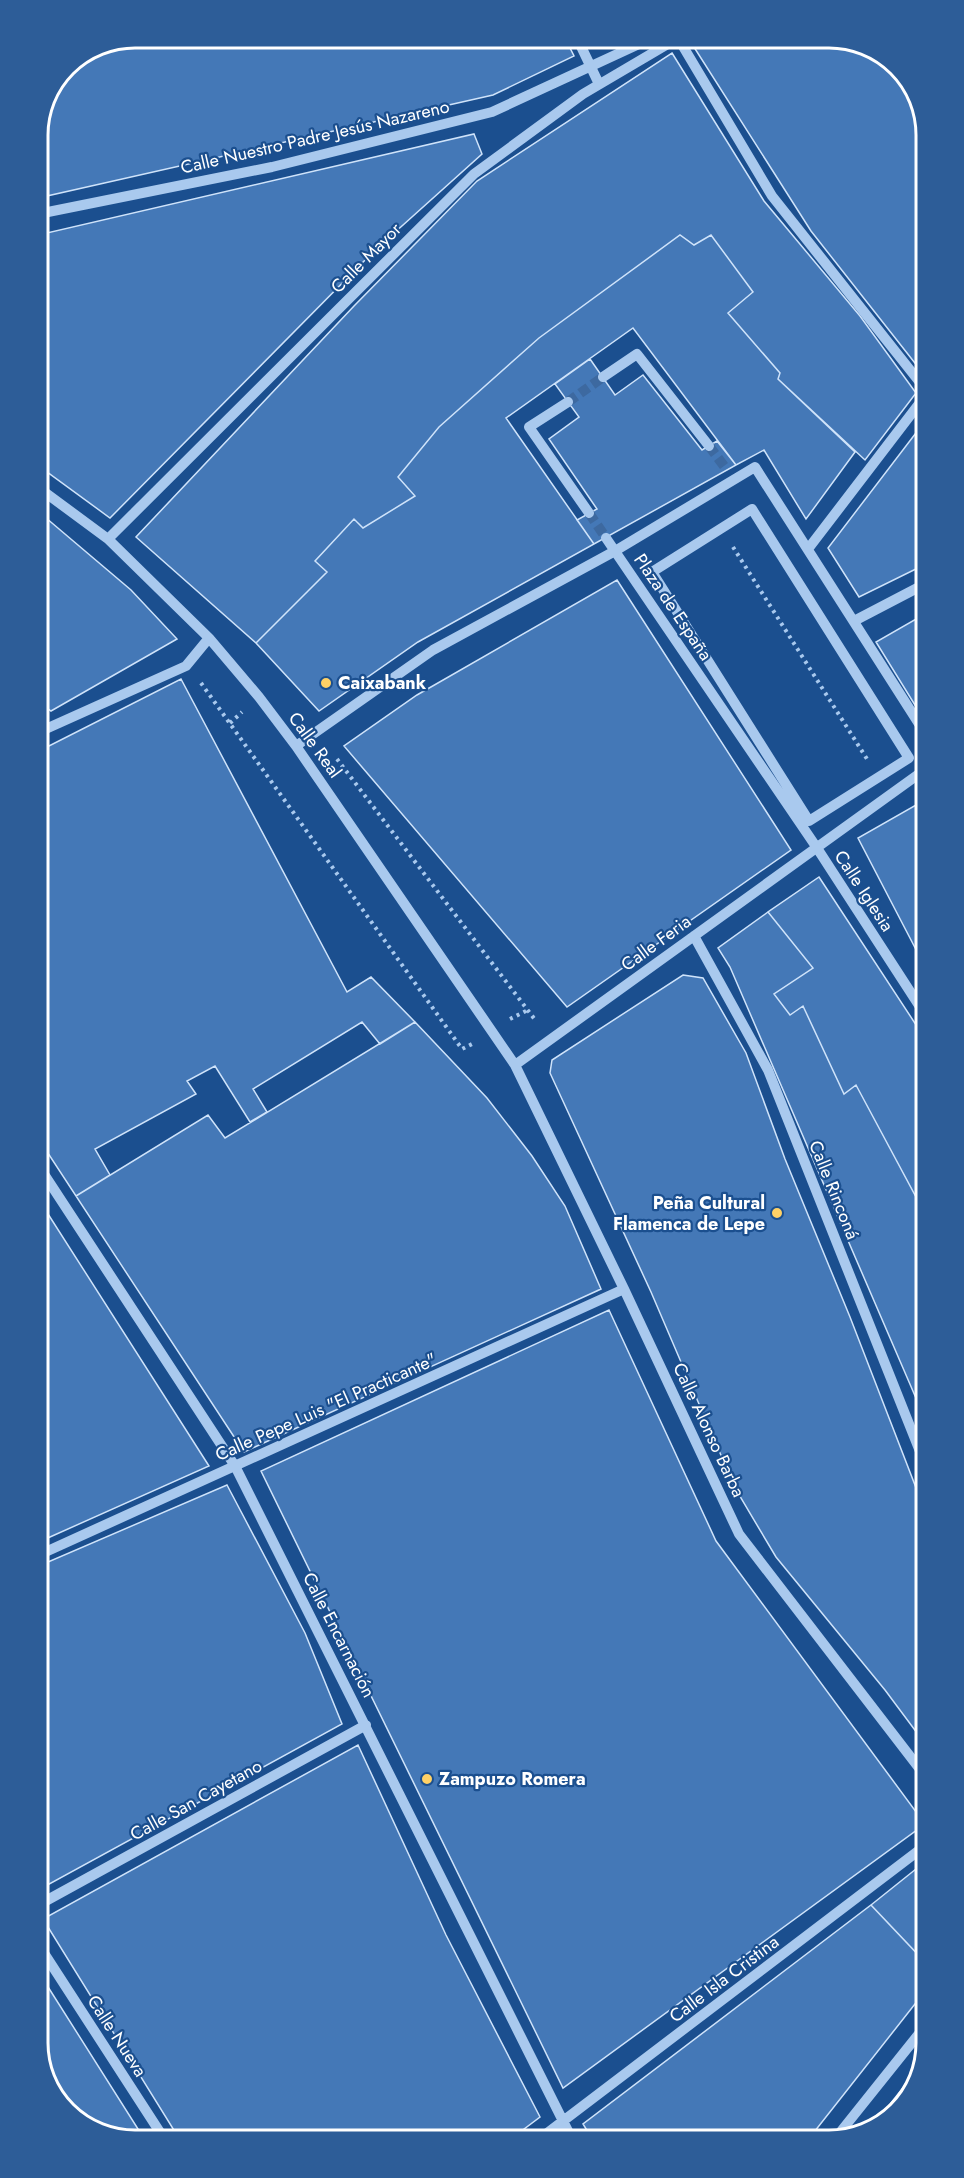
<svg xmlns="http://www.w3.org/2000/svg" width="964" height="2178" viewBox="0 0 964 2178" font-family="Jost,sans-serif">
<style>
.building{fill:#4478b7;stroke:#cfe3fa;stroke-width:1.5}
.lines{fill:none;stroke-linecap:round;stroke-linejoin:round}
.minor-tunnel{stroke:#3d69a0;stroke-width:10;stroke-dasharray:10 5;stroke-linecap:butt}
.path{stroke:#a9c9ee;stroke-width:4;stroke-dasharray:3 4.5;stroke-linecap:butt}
.minor{stroke:#a9c9ee;stroke-width:10}
.poi-dot{fill:#ffd166;stroke:#1b4f8f;stroke-width:2}
.labels{text-anchor:middle;stroke-width:4.5;stroke-linejoin:round;paint-order:stroke}
.street-label{font-size:18px;fill:#fff;stroke:#1b4f8f}
.poi-label{font-size:18px;font-weight:bold;fill:#fff;stroke:#1b4f8f;text-anchor:start}
.rim{fill:none;stroke:#fff;stroke-width:3}
</style>
<rect width="100%" height="100%" fill="#1b4f8f"/>
<path class="building" d="M135,38H565L574,56L493,95L38,198V129L66,66Z
M588,38H611L592,46Z
M705,38H836L888,57L921,103L922,372L811,231L692,44Z
M672,53L764,201L860,316L916,393L865,460L778,379L780,373L728,313L753,292L711,235L694,245L680,235L539,338L439,427L398,477L415,496L363,528L354,519L315,561L327,572L256,643L136,537L354,306L477,181Z
M474,134L482,154L373,252L110,518L39,466L38,235Z
M680,235L694,245L711,235L753,292L728,313L780,373L778,379L855,452L806,519L764,450L736,465L633,328L506,418L594,544L418,642L319,711L256,643L327,572L315,561L354,519L363,528L415,496L398,477L439,427L539,338Z
M590,359L615,395L643,375L702,450L717,441L736,465L594,544L577,520L597,509L549,439L579,417L555,384Z
M922,425V566L859,597L828,548Z
M39,512L131,590L177,639L51,711L39,702Z
M617,580L791,850L567,1007L344,746L417,695Z
M923,615V718L876,642Z
M181,679L347,992L371,977L415,1022L380,1044L362,1022L253,1089L267,1112L250,1122L215,1066L187,1081L196,1094L95,1149L110,1175L76,1196L40,1141L39,751Z
M923,801L924,965L858,838Z
M819,877L924,1037V1212L856,1085L844,1094L803,1006L790,1015L774,994L813,968L768,912Z
M768,912L813,968L774,994L790,1015L803,1006L844,1094L856,1085L924,1212L925,1419L730,967L718,948Z
M683,975L703,978L746,1053L785,1159L850,1317L925,1511L926,1745L885,1690L776,1557L735,1488L651,1292L550,1073L552,1060Z
M415,1022L487,1098L532,1156L565,1206L601,1289L244,1452L76,1196L208,1115L225,1138Z
M41,1203L209,1466L41,1541Z
M609,1310L716,1541L925,1824L563,2088L261,1471Z
M227,1485L305,1633L342,1724L42,1888L41,1565Z
M358,1745L446,1935L540,2117L512,2138L180,2140L43,1919Z
M926,1861V1963L871,1905Z
M871,1905L926,1963V1990L811,2136L591,2137L583,2124Z
M43,1979L145,2140H128L75,2120L43,2075Z
M920,2066L910,2098L873,2126Z"/>
<g class="lines">
<path class="minor-tunnel" d="M568,402L603,377
M709,446L727,470
M589,513L606,538"/>
<path class="path" d="M733,547L867,759
M201,683L462,1049L472,1044
M230,723L242,712
M337,759L536,1021
M510,1019L528,1010"/>
<path class="minor" d="M577,38L599,84
M678,38L772,196L922,385
M38,214L272,167L492,112L652,38
M603,377L637,354L709,446
M568,402L529,427L589,513
M39,488L108,539L209,638L259,697L296,746L515,1065L624,1289L739,1534L926,1777
M752,509L909,758L809,821L652,572Z
M606,538L817,848L924,1013
M108,539L474,174L583,94L678,38
M808,549L922,400
M854,621L923,585
M39,732L186,666L209,638
M296,746L433,650L615,551L755,467L923,730
M694,936L768,1070L925,1464
M515,1065L923,771
M40,1168L235,1466L571,2137
M41,1554L624,1289
M42,1903L366,1725
M42,1950L165,2140
M838,2135L926,2025
M542,2137L926,1845"/>
</g>
<g class="poi-dot">
<circle cx="326" cy="683" r="6"/>
<circle cx="777" cy="1213" r="6"/>
<circle cx="427" cy="1779" r="6"/>
</g>
<g class="labels">
<g class="street-label">
<text transform="translate(315 137) rotate(-13)" y="6">Calle Nuestro Padre Jesús Nazareno</text>
<text transform="translate(366 258) rotate(-45)" y="6">Calle Mayor</text>
<text transform="translate(673 607) rotate(56)" y="6">Plaza de España</text>
<text transform="translate(315 745) rotate(54)" y="6">Calle Real</text>
<text transform="translate(864 891) rotate(57)" y="6">Calle Iglesia</text>
<text transform="translate(656 943) rotate(-36)" y="6">Calle Feria</text>
<text transform="translate(834 1190) rotate(68)" y="6">Calle Rinconá</text>
<text transform="translate(326 1407) rotate(-24)" y="6">Calle Pepe Luis "El Practicante"</text>
<text transform="translate(709 1430) rotate(65)" y="6">Calle Alonso Barba</text>
<text transform="translate(339 1635) rotate(63)" y="6">Calle Encarnación</text>
<text transform="translate(196 1800) rotate(-29)" y="6">Calle San Cayetano</text>
<text transform="translate(724 1979) rotate(-37)" y="6">Calle Isla Cristina</text>
<text transform="translate(117 2036) rotate(57)" y="6">Calle Nueva</text>
</g>
<g class="poi-label">
<text x="338" y="689">Caixabank</text>
<text x="765" y="1209" text-anchor="end">Peña Cultural<tspan x="765" dy="21">Flamenca de Lepe</tspan></text>
<text x="439" y="1785">Zampuzo Romera</text>
</g>
</g>
<path d="M0 0H964V2178H0ZM135 48H829A87 87 0 0 1 916 135V2043A87 87 0 0 1 829 2130H135A87 87 0 0 1 48 2043V135A87 87 0 0 1 135 48Z" fill="#2d5d98" fill-rule="evenodd"/>
<path class="rim" d="M135 48H829A87 87 0 0 1 916 135V2043A87 87 0 0 1 829 2130H135A87 87 0 0 1 48 2043V135A87 87 0 0 1 135 48Z"/>
</svg>
